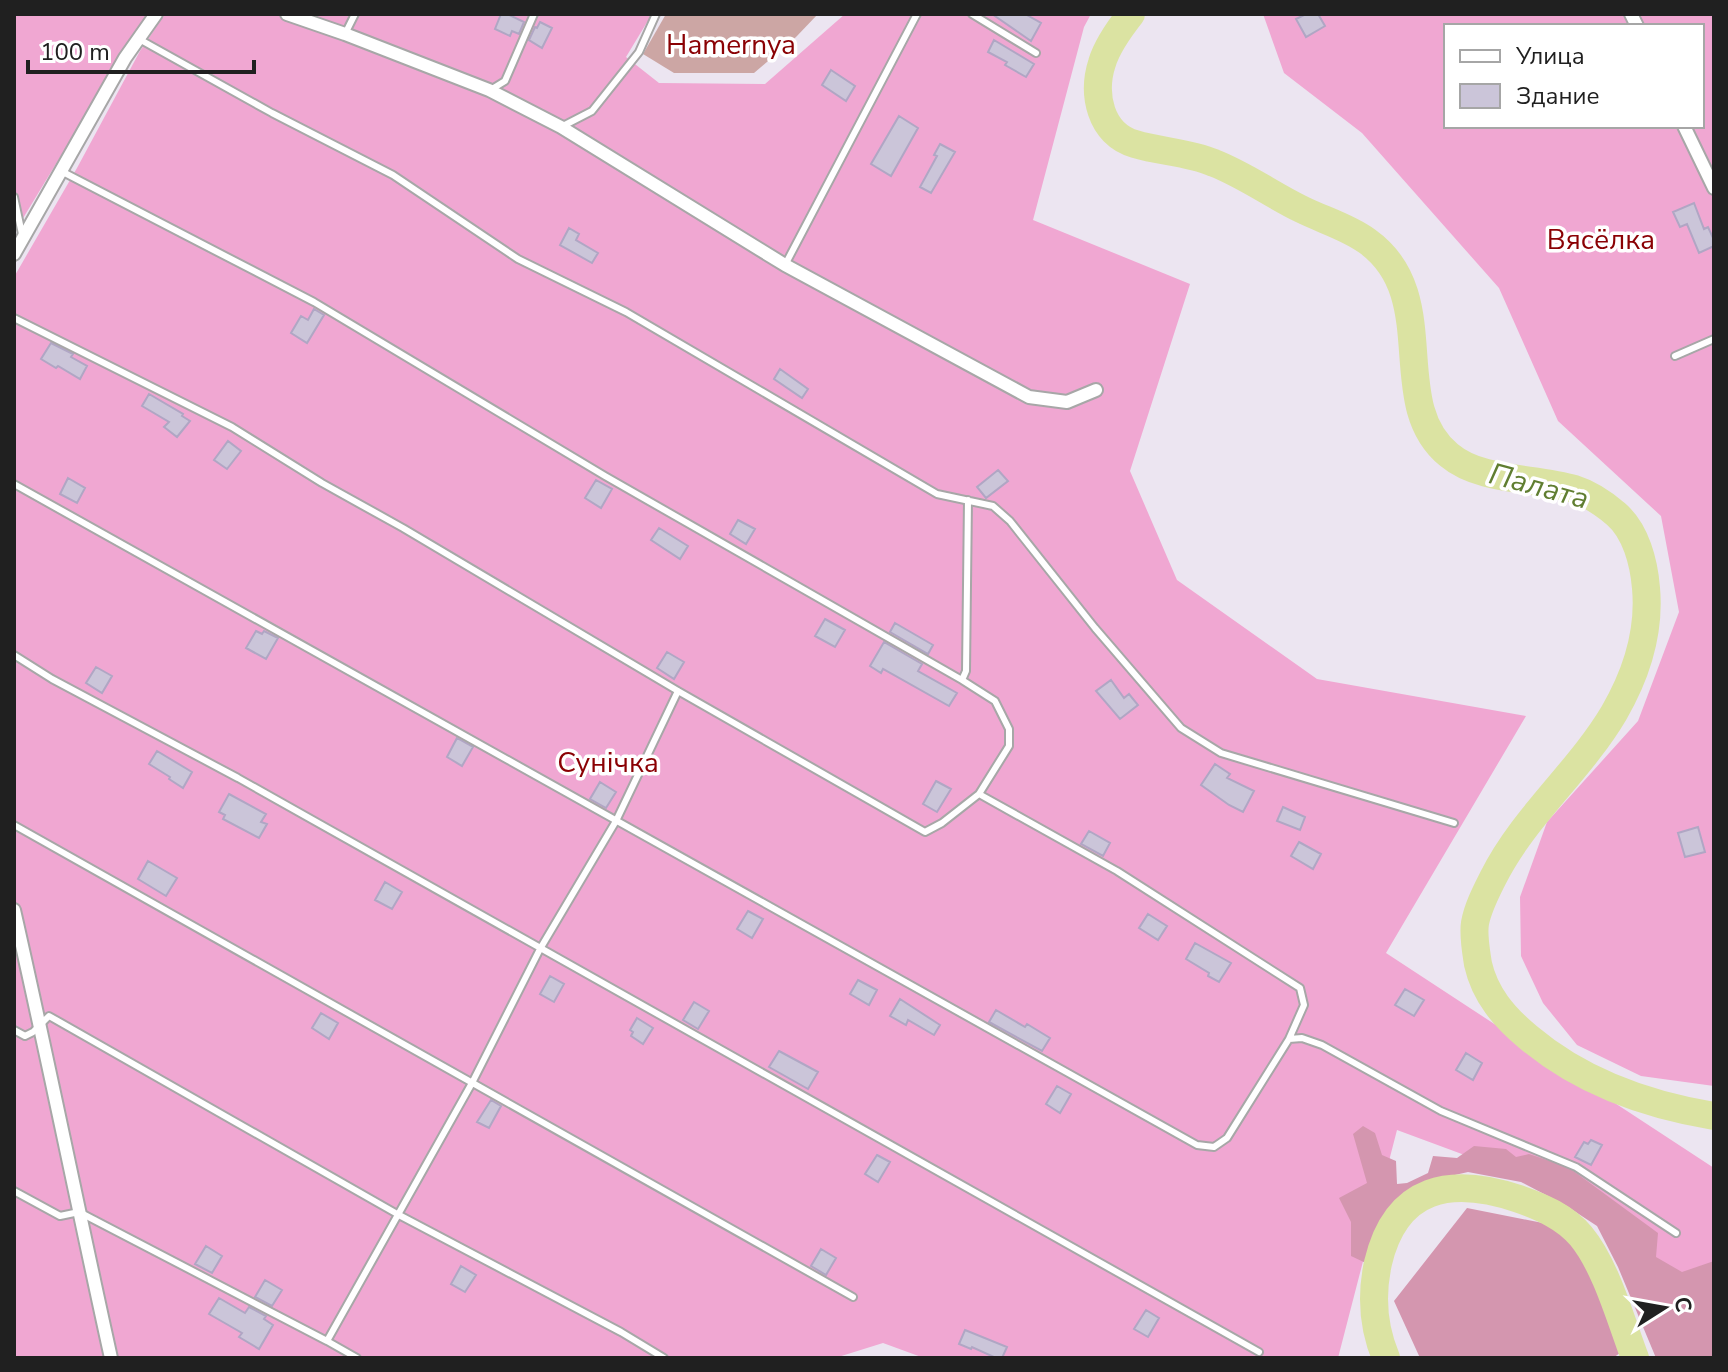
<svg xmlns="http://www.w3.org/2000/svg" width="1728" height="1372" viewBox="0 0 1728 1372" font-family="'Nunito Sans',sans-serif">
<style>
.grass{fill:#f0a7d2;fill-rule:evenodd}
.forest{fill:#d496af}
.cemetery{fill:#cca6a4}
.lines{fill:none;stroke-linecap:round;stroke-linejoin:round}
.river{stroke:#dbe3a2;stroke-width:28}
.building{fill:#cbc5d9;stroke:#b0a6c4;stroke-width:2}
.service-casing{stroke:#a7a7a7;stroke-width:10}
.minor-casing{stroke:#a7a7a7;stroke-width:16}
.service{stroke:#fff;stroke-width:6}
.minor{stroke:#fff;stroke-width:12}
.labels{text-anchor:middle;stroke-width:7;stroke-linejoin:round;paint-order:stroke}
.park-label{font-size:28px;fill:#8a0104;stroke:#fff}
.water-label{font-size:30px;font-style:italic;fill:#607e31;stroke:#fff}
</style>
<rect width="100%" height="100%" fill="#ece5f1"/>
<path class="grass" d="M14,14H147L14,233Z
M165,14H652L626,57L659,83L765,84L845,14H1091L1084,27L1033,220L1190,284L1130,471L1177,580L1317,679L1526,716L1386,953L1714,1168V1266L1699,1295L1559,1190L1397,1130L1338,1358H924L883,1343L835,1358H14V277L77,168L140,51Z
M1263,14H1714V1086L1641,1076L1577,1045L1543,1003L1521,956L1520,897L1547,822L1638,721L1679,612L1661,516L1558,421L1499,288L1362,133L1284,73ZM1446,26H1702V126H1446Z"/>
<path class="forest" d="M1363,1126L1375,1133L1382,1155L1396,1161L1397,1184L1407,1183L1428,1173L1433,1156L1457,1158L1474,1146L1506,1149L1516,1157L1529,1154L1568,1167L1658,1233L1656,1257L1682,1272L1714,1261V1358H1656L1618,1267L1597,1226L1565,1205L1521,1182L1468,1172L1433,1180L1400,1200L1383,1221L1370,1265L1351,1256V1222L1339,1198L1367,1183L1353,1134Z
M1467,1208L1573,1229L1624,1350L1613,1358H1420L1394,1301Z"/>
<path class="cemetery" d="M666,14H818L796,37L754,73H674L643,54Z"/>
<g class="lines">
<path class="river" d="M1131,14C1120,28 1107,46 1102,63C1092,94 1100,134 1135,144C1161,152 1188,152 1214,163C1245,175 1272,195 1301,209C1323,220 1348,227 1367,241C1444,296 1385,403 1449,455C1481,482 1535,477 1574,489C1590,494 1603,503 1616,514C1636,531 1644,563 1646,588C1650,632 1636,675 1614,713C1579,772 1524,816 1493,878C1486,892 1478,907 1475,923C1473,936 1476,951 1478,964C1485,995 1504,1017 1528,1037C1580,1081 1647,1105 1714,1116
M1386,1358C1373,1327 1371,1295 1378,1263C1396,1186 1451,1176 1519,1199C1542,1207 1565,1217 1581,1236C1606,1266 1621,1321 1635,1358"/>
</g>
<path class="building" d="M501,14H507L524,22L519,34L512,31L510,36L495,29Z
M992,14H1025L1041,23L1031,41Z
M1306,14H1318L1325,26L1306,37L1296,19Z
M540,22L552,28L542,48L529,40L535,27L537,28Z
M994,40L1034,64L1026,77L1005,65L1007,62L988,52Z
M831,70L855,86L846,101L822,85Z
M899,116L918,128L891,176L871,164Z
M940,144L955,152L931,193L920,187L937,156L934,155Z
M1694,203L1704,229L1708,227L1714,240V246L1699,253L1687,224L1680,227L1673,212Z
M569,228L579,234L576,240L598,253L592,263L560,245Z
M314,309L324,315L307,343L291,333L301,316L308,320Z
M51,343L73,354L71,357L87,366L80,379L58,366L56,368L41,359Z
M780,369L808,389L802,398L774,379Z
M149,394L183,414L182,416L190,421L177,437L164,427L169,422L142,406Z
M228,441L241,451L227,469L214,460Z
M998,470L1008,481L986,498L977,487Z
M68,478L85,488L77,503L60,494Z
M596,480L612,489L601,508L585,498Z
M738,520L755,529L746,544L730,534Z
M659,528L688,546L680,559L651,540Z
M825,619L845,630L835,647L815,636Z
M895,623L933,645L928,654L890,632Z
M256,631L262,634L264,631L278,638L266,659L246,648Z
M884,642L922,664L918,671L957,693L949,706L883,669L881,673L870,666Z
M667,652L684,662L674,679L657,668Z
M96,667L112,676L102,693L86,683Z
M1111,680L1124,698L1129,694L1138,705L1120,719L1096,691Z
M457,738L473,747L462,766L447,757Z
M157,751L192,772L183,788L169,779L170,777L149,764Z
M1215,764L1230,774L1227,778L1254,791L1243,812L1229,805L1201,785Z
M936,781L951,789L937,812L923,804Z
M600,782L616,792L606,808L590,799Z
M229,794L266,814L261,822L267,824L259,838L223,819L225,815L219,812Z
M1283,807L1305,817L1300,830L1277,821Z
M1698,827L1705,852L1685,857L1678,833Z
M1089,831L1110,843L1103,856L1081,844Z
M1299,842L1321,854L1313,869L1291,856Z
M148,861L177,878L166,896L138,879Z
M385,882L402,892L392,909L375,900Z
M748,911L763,919L752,938L737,929Z
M1148,914L1167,926L1158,940L1139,928Z
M1195,943L1231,963L1219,982L1208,976L1209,973L1186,959Z
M550,976L564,984L554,1002L540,994Z
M858,980L877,990L869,1005L850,994Z
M1405,989L1424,1000L1414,1016L1395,1005Z
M900,999L940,1025L934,1035L908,1020L906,1025L890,1016Z
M694,1002L709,1011L698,1029L683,1020Z
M996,1010L1025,1027L1027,1024L1050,1038L1042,1051L989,1022Z
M321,1013L338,1023L329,1039L312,1028Z
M637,1018L653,1028L643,1044L631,1036L633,1032L630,1030Z
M779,1051L818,1072L808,1089L769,1067Z
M1466,1053L1482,1063L1473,1080L1456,1070Z
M1057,1086L1071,1094L1060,1113L1046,1104Z
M491,1100L501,1106L489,1128L477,1122Z
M1591,1140L1602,1145L1591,1165L1575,1157L1584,1142L1588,1144Z
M877,1155L890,1162L878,1182L865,1174Z
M206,1246L222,1256L212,1273L195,1264Z
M821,1249L836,1258L826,1275L811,1266Z
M461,1266L476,1275L465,1292L451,1284Z
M265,1280L282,1290L272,1306L255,1297Z
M219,1298L245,1313L249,1307L266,1316L264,1319L273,1325L259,1349L239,1337L242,1333L209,1314Z
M1146,1310L1159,1318L1148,1337L1134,1329Z
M965,1330L1007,1347L1002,1358H996L972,1347L971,1349L959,1344Z"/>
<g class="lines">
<defs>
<path id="service" d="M972,14L1036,53
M345,34L355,14
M139,39L272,113L393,175L518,259L626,312L937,494L993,506L1010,521L1095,628L1181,728L1221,753L1454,823
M492,89L505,81L534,14
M561,127L592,111L639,52L656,14
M61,171L314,302L605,476L962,680L995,701L1009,729V746L979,794
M14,197L22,234
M785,265L917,14
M14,318L232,427L322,483L403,528L678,691L925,832L942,823L979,794L1117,871L1300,988L1304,1005L1289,1039
M1675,356L1714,339
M14,484L1197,1145L1214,1147L1227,1138L1289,1039L1302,1038L1322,1045L1441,1111L1576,1167L1676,1233
M14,655L52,679L238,778L1259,1352
M962,680L966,671L968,500
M14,825L853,1297
M14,1030L25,1036L33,1032L49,1016L399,1215L621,1332L664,1358
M14,1191L60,1216L79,1212L327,1341L357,1358
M327,1341L472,1083L540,949L616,821L678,691"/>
<path id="minor" d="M287,14L345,34L489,90L561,127L785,265L1029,397L1067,402L1096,390
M1631,14L1637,26
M1684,126L1714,188
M14,254L125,58L156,14
M14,910C48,1059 78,1209 111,1358"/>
</defs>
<use href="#service" class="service-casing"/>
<use href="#minor" class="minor-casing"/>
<use href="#service" class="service"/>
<use href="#minor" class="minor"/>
</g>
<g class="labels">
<g class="park-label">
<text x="731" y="54">Hamernya</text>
<text x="1601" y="249">Вясёлка</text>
<text x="608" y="772">Сунічка</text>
</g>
<g class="water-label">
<text transform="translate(1539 486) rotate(15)" y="10">Палата</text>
</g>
</g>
<rect width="1728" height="1372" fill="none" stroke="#202020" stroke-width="32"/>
<rect x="1444" y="24" width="260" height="104" fill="#ffffff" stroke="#a6a6a6" stroke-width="2"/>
<rect x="1460" y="50" width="40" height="12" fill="#ffffff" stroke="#a6a6a6" stroke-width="2"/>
<text x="1516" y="64" font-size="24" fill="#202020">Улица</text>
<rect x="1460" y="84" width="40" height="24" fill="#cbc5d9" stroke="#a6a6a6" stroke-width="2"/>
<text x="1516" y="104" font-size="24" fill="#202020">Здание</text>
<g transform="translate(1664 1308) rotate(79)" stroke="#ffffff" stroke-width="6" paint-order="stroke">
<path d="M0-6L14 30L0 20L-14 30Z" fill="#202020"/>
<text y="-12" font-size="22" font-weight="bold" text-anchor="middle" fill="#202020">С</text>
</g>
<path d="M28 60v12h226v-12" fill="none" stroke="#202020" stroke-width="4"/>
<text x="40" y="60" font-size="24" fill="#202020" stroke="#ffffff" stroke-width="6" paint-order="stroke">100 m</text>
</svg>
